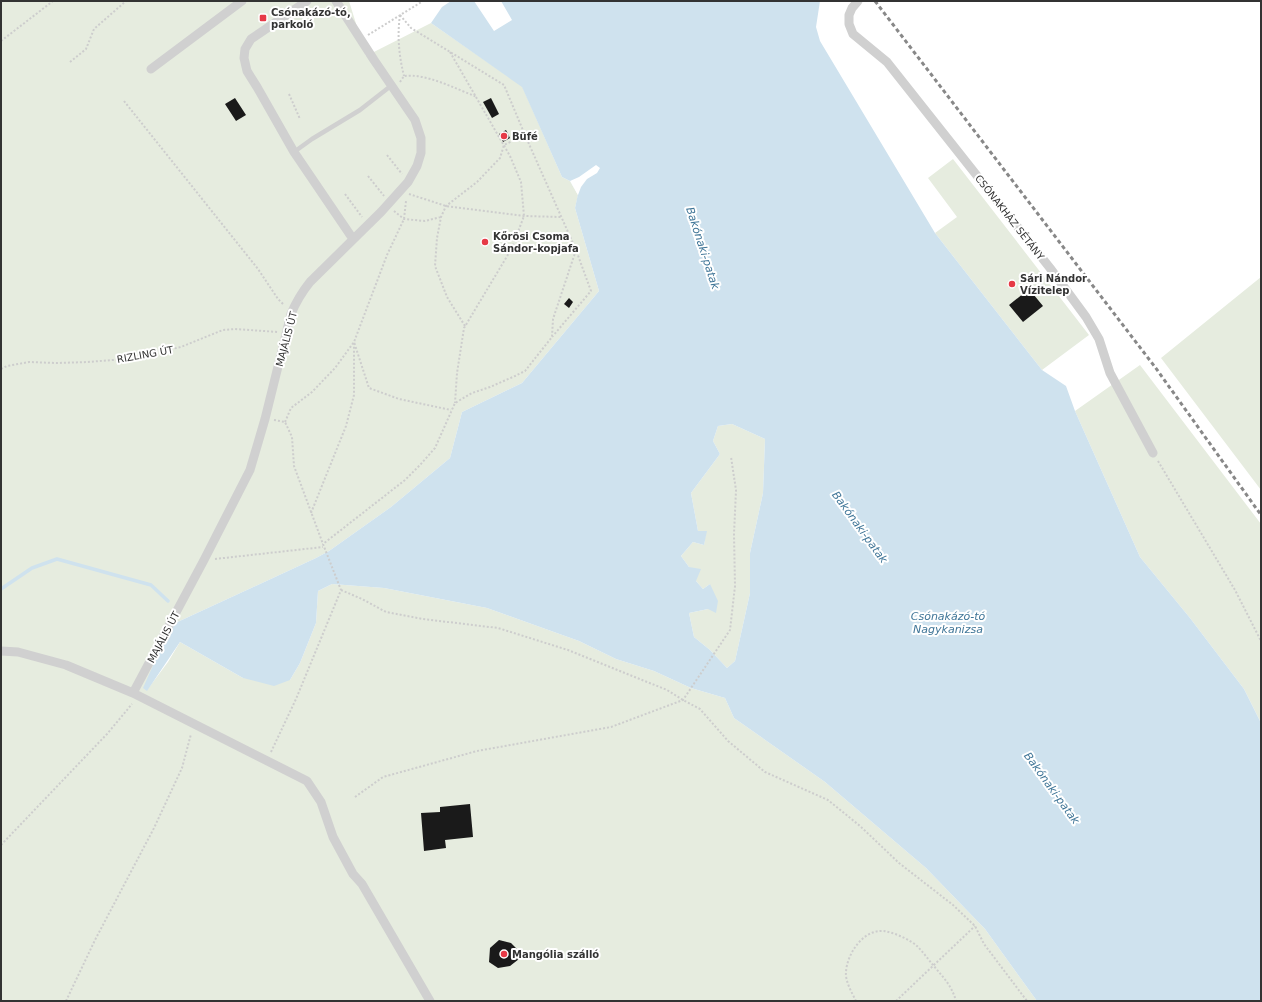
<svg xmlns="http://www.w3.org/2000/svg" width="1262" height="1002" viewBox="0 0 1262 1002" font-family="'DejaVu Sans',sans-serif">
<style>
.green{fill:#e6ecdf}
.water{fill:#cfe2ee;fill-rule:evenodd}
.pier{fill:#fff}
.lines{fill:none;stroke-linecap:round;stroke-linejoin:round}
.stream{stroke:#cfe2ee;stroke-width:3.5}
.building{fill:#1a1a1a}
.path{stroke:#cdcdcd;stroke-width:2;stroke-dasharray:2 2;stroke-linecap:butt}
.lane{stroke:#d0d0d0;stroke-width:4.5}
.street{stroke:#d0d0d0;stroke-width:9}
.rail{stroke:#888;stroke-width:3;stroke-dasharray:4 3;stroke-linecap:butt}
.poi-dot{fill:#e63946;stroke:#fff;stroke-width:1.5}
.labels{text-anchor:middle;stroke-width:4;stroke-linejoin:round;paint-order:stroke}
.poi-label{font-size:10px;font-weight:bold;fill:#333;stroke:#fff;text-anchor:start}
.street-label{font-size:10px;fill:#333;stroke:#fff}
.water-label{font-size:11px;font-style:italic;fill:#3f7597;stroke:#fff}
</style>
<rect width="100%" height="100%" fill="#fff"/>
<path class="green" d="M1,1H349L366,56L431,23L522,86L562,177L570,181L578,195L575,208L599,291L522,383L462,412L450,458L391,507L329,551L316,558L171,625L147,690L168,662L180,642L243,678L290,680L300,663L316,623L318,591L332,584L384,588L487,608L579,641L616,659L654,671L691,688L725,698L734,718L825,782L926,868L985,929L1037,1001H1Z
M953,159L1089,335L1042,370L935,233L957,217L928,178Z
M1261,277V490L1161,358Z
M1140,365L1261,524V723L1244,689L1190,618L1140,557L1075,411Z
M732,424L765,439L763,493L750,553V593L735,661L727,668L710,650L694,637L689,613L708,609L710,584L703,589L696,581L689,567L681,556L693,542L704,545L706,531H698L691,493L720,454L713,441L718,426Z"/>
<path class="water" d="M451,1H474L494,31L512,20L501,1H820L816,27L820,41L935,233L1042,370L1066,386L1075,411L1140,557L1190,618L1244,689L1261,723V1001H1037L985,929L926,868L825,782L734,718L725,698L691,688L654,671L616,659L579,641L487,608L384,588L332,584L318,591L316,623L300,663L290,680L274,686L243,678L180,642L147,691L143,688L171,625L316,558L329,551L391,507L450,458L462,412L522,383L599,291L575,208L578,194L570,181L562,177L522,87L431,23L442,7ZM732,424L765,439L763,493L750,553V593L735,661L727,668L710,650L694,637L689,613L708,609L716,613L718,601L710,584L703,589L696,581L701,569L689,567L681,556L693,542L704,545L707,531H698L691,493L720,454L713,441L718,426Z"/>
<path class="pier" d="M596,165L600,168L597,173L587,179L581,187L578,195L570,181L579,177Z"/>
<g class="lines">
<path class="stream" d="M1,589L32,568L57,559L151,585L168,601"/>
</g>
<path class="building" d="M235,98L246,115L236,121L225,104Z
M491,98L499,114L492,118L483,102Z
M506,130L510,138L503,142L499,134Z
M1029,289L1043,306L1023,322L1009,305Z
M569,298L573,302L569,308L564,304Z
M470,804L473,837L445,840L446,848L424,851L421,813L440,812V807Z
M499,940L511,943L518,950L519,959L510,966L498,968L489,962L490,948Z"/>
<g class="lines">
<path class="path" d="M400,15L411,28L504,85L525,135L576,250L591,291L552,337
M400,15C397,36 399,56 404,76
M368,35L423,1
M1,41L53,1
M450,52L510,156L521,182L524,216L512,248L464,328L457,373L455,403
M70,62L86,49L94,29L126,1
M400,82L404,76C426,73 456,89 477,97
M289,94L300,119
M124,101L258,269L278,299L284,305
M387,155L402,174
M368,176L384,196
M345,194L362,217
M409,194L446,206L524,216L561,217
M394,211L404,219L425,221L441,217
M465,326L447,297L435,266L437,238L441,217L446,206L477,182L500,158L504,145L525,135
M1,369L7,366L29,362L56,363L88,362L125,359L181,347L223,330L235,329L278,332
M274,420L285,422L292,437L294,466L323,544
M285,422L291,408L312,392L335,368L354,342L387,255L404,219L406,201
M1158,461L1235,590L1261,641
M311,513L346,426L354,395V342L369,388L399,399L451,410
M215,559L323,547
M341,590L362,599L386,612L423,619L498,628L568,650L667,690L683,700L700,709L728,741L765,772L828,800L860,826L899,863L953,905L975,926L984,944L1027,1001
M271,752L296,699L341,590L323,544L405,480L420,465L435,448L455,403L472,393L490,387L515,376L525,371L552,337L553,319L576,250
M355,797L383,777L477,751L611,727L683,700L730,630L735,586L734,534L736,490L731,457
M1,845L107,734L132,704
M66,1001L95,940L154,828L182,768L191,734
M856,1001C852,993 845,981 846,972C847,954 863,929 884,931C895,933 909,939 917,946C923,952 928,959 933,965C943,977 952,986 956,1001
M896,1001L975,926"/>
<path class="lane" d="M294,152L312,139L360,110L392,85"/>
<path class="street" d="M307,1L251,39L245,49L244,58L247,71L257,87L294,152L353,239
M858,1L852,8L849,15V24L853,34L887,62L1050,268L1086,317L1099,339L1110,373L1153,453
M151,69L242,1
M1,651L18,652L66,665L133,693L307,781L321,802L333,837L353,874L362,884L430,1001
M133,693L204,560L250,470L265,419L291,314C296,302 302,292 310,282L381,212L408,182L417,166L421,153V138L415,120L374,60L336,1"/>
<path class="rail" d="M875,1L1155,367L1261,515"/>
</g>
<g class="poi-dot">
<rect x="259" y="14" width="8" height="8" rx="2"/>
<circle cx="504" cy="136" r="4"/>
<circle cx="485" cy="242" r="4"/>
<circle cx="1012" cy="284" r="4"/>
<circle cx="504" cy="954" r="4"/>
</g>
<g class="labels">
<g class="poi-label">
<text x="271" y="16">Csónakázó-tó,<tspan x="271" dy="12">parkoló</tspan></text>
<text x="512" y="140">Büfé</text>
<text x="493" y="240">Kőrösi Csoma<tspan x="493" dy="12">Sándor-kopjafa</tspan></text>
<text x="1020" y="282">Sári Nándor<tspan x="1020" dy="12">Vízitelep</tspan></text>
<text x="512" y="958">Mangólia szálló</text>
</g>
<g class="street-label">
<text transform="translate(1010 217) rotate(52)" y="4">CSÓNAKHÁZ SÉTÁNY</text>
<text transform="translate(286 339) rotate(-75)" y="4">MAJÁLIS ÚT</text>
<text transform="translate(145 354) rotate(-10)" y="4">RIZLING ÚT</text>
<text transform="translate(163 637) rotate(-62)" y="4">MAJÁLIS ÚT</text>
</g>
<g class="water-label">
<text transform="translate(703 248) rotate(72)" y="4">Bakónaki-patak</text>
<text transform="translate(860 527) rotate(54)" y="4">Bakónaki-patak</text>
<text x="948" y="620">Csónakázó-tó<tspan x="948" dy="13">Nagykanizsa</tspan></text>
<text transform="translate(1052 788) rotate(54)" y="4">Bakónaki-patak</text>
</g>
</g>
<rect width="1262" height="1002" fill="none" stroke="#333333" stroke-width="4"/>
</svg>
